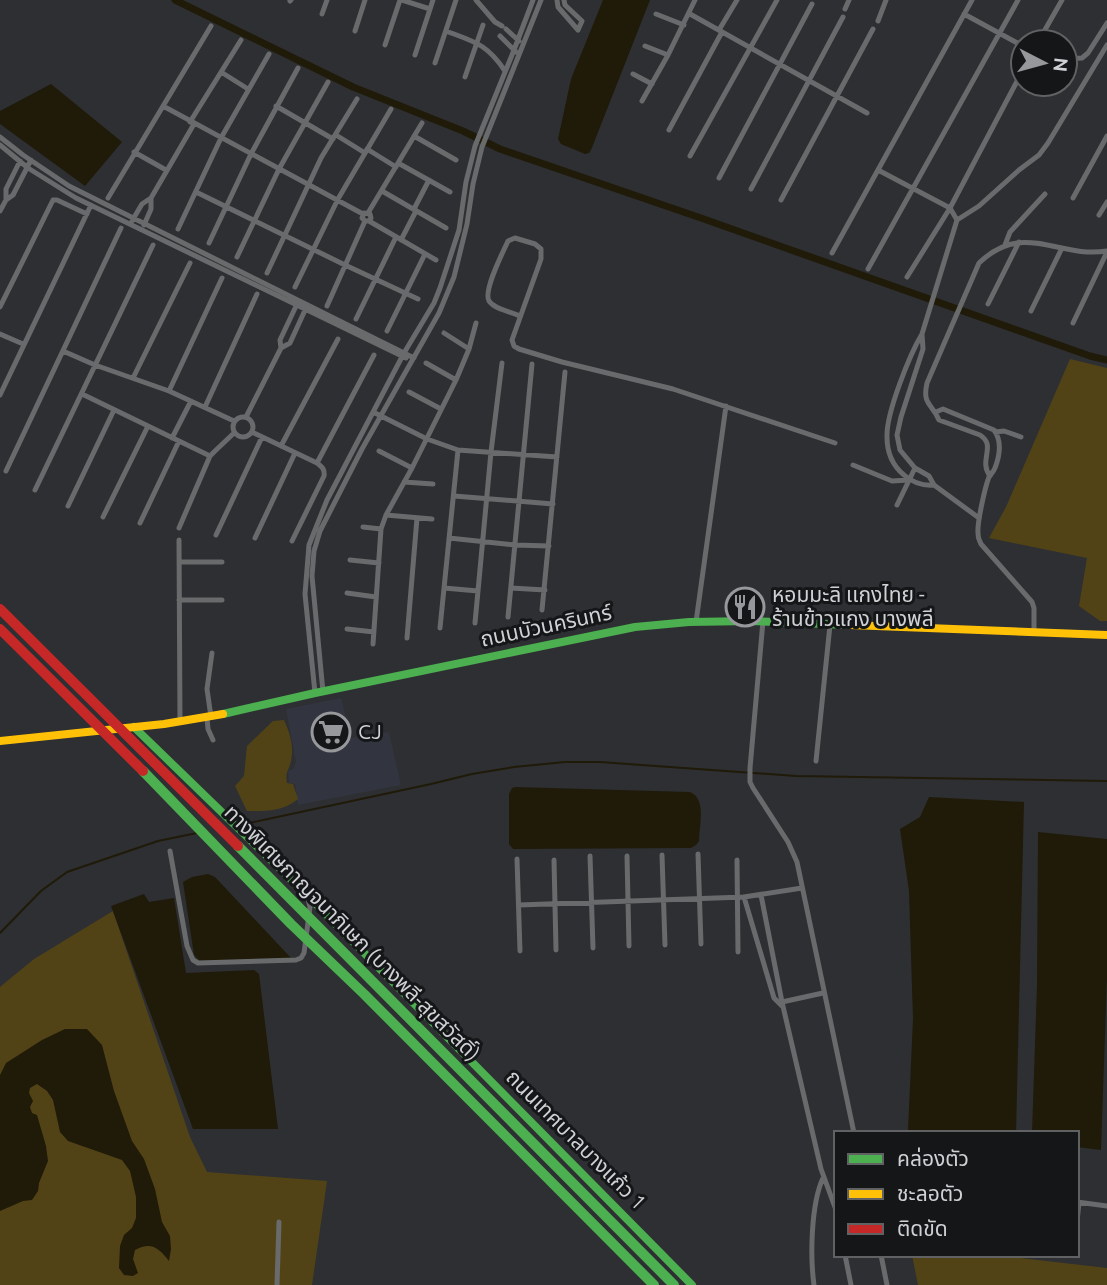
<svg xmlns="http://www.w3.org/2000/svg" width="1107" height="1285" viewBox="0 0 1107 1285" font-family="Ubuntu,'Noto Sans Thai',sans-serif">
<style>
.built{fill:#32353f}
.green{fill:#524317}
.water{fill:#201a09}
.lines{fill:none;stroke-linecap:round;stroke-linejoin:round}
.stream{stroke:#201a09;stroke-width:2}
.canal{stroke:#201a09;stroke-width:7}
.street{stroke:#696a6b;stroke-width:5}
.fast{stroke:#4caf50;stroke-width:8}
.slow{stroke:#ffc107;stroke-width:8}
.fast-bridge{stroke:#4caf50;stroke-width:10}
.jam-bridge{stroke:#c62828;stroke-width:10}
.labels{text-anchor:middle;stroke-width:6;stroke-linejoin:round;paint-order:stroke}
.poi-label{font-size:21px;fill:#cfd1d4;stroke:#151618;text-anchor:start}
.street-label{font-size:21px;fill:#cfd1d4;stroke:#151618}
</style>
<rect width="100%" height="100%" fill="#2d2f32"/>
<path class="built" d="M341,698L351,738L389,732L401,785L298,805L295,784L289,783L288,771L293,769L296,762L286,709Z"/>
<path class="green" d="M1070,359L1107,368V621H1100L1079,606L1087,558L989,538L1006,507Z
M284,720C290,733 294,746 291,761C289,771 285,771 287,783L293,784L298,799C282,812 266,811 247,811L235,786L244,776L247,746L273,721Z
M113,911L190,1137L207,1172L327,1181L312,1285H0V987L34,959Z
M912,1255H995L1107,1268V1285H918Z"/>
<path class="water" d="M603,0H650L591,150L589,153L585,154L561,144L558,139L571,79Z
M51,84L122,142L85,186L0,124V111Z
M515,787L690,792C707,799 699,825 699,841L696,845L691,848L513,849L509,844V794L512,788Z
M929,797L1024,802L1016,1133H933L908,1130L913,1019L909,891L900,829L920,817Z
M1038,832L1107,839V977L1101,1150L1077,1147V1133H1032L1037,985Z
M208,874L215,877L291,958L200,961L194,955L183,882L192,877Z
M144,894L149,902L174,898L186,973L254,970L259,974L278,1129H193L111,906Z
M65,1029H87L102,1045L114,1091L132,1141L144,1159L155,1189L162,1222L170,1236L171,1249L169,1261C159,1248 151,1241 135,1250L133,1259L138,1273L133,1276L124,1275L119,1268L120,1246L124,1235L132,1228L136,1218V1197L130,1171L122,1160L68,1141L60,1132L53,1100L47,1091L37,1084L30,1088L29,1093L33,1101L30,1107L32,1113L37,1115L46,1146L48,1161L39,1183L38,1191L32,1200L23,1201L0,1211V1075L6,1063L42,1040Z"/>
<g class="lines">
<path class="stream" d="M240,825L431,784L472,774L514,767L565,762H600L796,776L1107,781
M0,933L41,891L67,872L158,841L197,833"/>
<path class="canal" d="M175,0L353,87L463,131L500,149L701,218L1090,356L1107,360"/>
<path class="street" d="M402,0L430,9
M476,0L495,22L502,26
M557,0L558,7L578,30L582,21L565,5L564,0
M290,1L291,0
M845,9L849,0
M322,14L327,0
M656,14L684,25
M690,14L867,113
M964,14L1023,46
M878,21L886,0
M506,29L519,41
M719,30L737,0
M355,31L365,0
M446,31C475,42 487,44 505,71
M500,36L516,52
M1038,42L1062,0
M385,45L400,0
M645,46L668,55
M415,55L433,0
M1065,59L1082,58L1088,53L1107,23
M435,63L456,0
M221,72L248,89
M633,74L652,84
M465,77L483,25
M642,101L668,55L695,0
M163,106L363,214
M276,106L333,139
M190,122L241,40
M669,130L722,32
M336,135L365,153
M414,136L456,160
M0,137L23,155L69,186L414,358
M0,145L28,168L76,198L406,358
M367,149L396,167
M134,152L166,170
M690,156L777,0
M398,163L450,192
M878,170L950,208L957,220L922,334C910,354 886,413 887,437C887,452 893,466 904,475C913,483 922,486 934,485
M719,178L812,4
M751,189L843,17
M382,191L446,228
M196,192L345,265L418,299
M108,198L211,26
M1073,198L1107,136
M6,200V189L20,161
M781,200L873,29
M414,209L429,180
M0,211L6,200L13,195L31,160
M368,213L422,123
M1099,215L1107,202
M957,220L979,206L1019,170L1039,155L1048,143L1107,45
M132,221L142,204L151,198L194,124
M369,221L371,218L370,214L364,213L362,218L365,221H369L436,260
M144,225L151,209V198
M178,229L221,138L269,54
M401,240L416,211
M209,243L251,154L298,68
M1005,245L1010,232L1045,194
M832,253L972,0
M237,257L279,169L328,82
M868,269L1018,0
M267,273L321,158L357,99
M907,277L950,208L1023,70
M295,287L338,199L391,109
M988,304L1019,242
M327,306L365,221
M0,307L53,200H57L87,214
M1031,311L1062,248
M520,316C512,312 494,309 489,301C483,291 503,252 508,241L515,238L535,244L541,249V259L512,340L514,346L519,349L562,362L673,389L835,443
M356,319L396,237
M1073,323L1107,252
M387,331L425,254
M444,333L469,349
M0,334L23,344
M922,334L923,349L901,417L897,435L900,450L915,468L929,476L934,485L979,518
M281,348L290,343L306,308
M63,351L95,365L169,391L234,421
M426,363L456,380
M133,378L190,263
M169,391L222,278
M409,392L441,409
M82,394L210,456
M0,395L91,205
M205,407L257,294
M373,412L427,439L458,450L557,457
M936,412L943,409L994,430C1002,441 1000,455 995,468C994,471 991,474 989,477C985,487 977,523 978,533C978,539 979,539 981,544L1032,602L1034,608V633
M233 427a10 10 0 1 1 20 0a10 10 0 1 1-20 0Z
M246,417L281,348L280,340L298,302
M252,432L317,463C322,467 325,469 324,476L292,541
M995,432L1004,431L1021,437
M172,438L191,401
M281,446L338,339
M379,451L412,468
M317,463L374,355
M853,465L892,481L909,480
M6,471L121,228
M990,476C978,460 997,446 980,435L939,420C932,403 922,405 927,383L979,263C1024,220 1058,259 1107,251
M404,482L433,484
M35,490L153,245
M454,496L553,504
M897,505L915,468
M68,506L114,410
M386,515L432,519
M103,517L148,426
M140,523L179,441
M363,527L381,529
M179,528L210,456L215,451L234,433
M216,535L262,437
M255,538L295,453
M449,538L515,545L549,546
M179,540L180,722
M350,560L379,563
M179,562H222
M444,588L478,591
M511,588L545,590
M347,593L376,597
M179,600H222
M542,610L565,372
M508,617L532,364
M763,621L750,768V782L753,788L788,842L797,862L854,1133
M696,622L726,406
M475,623L491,452L502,363
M440,628L458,450
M347,629L374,632
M407,638L417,518
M373,644L381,529L386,515L412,468L456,380L469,349L476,323
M323,692L312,576L314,551L320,531L362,449L439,313L454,277L467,224L473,184L482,147L541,0
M315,693L305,594L309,545L327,500L404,353L434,303L440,288L459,230L466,182L475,146L514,50L533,0
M211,717L207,689L212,653
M207,718L208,729L213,740
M816,761L830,625
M170,851L187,946L193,960L198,963L296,960L301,958L304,953L310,907L308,899
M698,854L701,944
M662,855L665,945
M590,856L593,948
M627,856L629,946
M517,859L520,951
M554,860L556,950
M737,860L738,952
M761,895L782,1002L821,1169L836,1210
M744,897L774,998L782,1006
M519,905L744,897L802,888
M782,1002L823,993
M1077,1202L1107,1206
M1077,1222L1079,1202
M845,1255L851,1285
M881,1255L887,1285
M277,1285L279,1222
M814,1285C810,1256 811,1204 823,1178"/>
<path class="fast" d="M223,714L315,693L635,627L689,622L752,621L850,625
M134,727L305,893L692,1285"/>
<path class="slow" d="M850,625L1107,635
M0,741L164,724L223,714"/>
<path class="fast-bridge" d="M143,771L291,924L364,994L654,1285
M238,846L674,1285"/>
<path class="jam-bridge" d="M0,609L238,846
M0,629L143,771"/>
</g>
<defs>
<symbol id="restaurant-ring" viewBox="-11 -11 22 22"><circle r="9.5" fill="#151618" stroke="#96989b" stroke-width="1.5"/><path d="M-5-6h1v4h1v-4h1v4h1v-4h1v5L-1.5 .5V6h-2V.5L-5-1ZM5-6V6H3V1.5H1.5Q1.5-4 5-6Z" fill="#96989b"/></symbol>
<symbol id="supermarket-ring" viewBox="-11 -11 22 22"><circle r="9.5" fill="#151618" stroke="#96989b" stroke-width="1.5"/><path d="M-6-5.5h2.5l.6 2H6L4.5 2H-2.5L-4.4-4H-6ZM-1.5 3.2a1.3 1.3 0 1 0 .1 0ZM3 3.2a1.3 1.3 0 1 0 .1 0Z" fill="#96989b"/></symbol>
</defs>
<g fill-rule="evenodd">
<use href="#restaurant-ring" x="723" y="585" width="44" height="44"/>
<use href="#supermarket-ring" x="309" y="710" width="44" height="44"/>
</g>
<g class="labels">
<g class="poi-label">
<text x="772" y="602">หอมมะลิ เเกงไทย -<tspan x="772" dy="24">ร้านข้าวแกง บางพลี</tspan></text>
<text x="358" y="739">CJ</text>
</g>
<g class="street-label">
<text transform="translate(546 626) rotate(-12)" y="7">ถนนบัวนครินทร์</text>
<text transform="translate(352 933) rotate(45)" y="7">ทางพิเศษกาญจนาภิเษก (บางพลี-สุขสวัสดิ์)</text>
<text transform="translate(576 1140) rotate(45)" y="7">ถนนเทศบาลบางแก้ว 1</text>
</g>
</g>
<rect x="834" y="1131" width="245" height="126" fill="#151618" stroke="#5f6163" stroke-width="2"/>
<rect x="848" y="1154" width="35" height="10" fill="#4caf50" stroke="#5f6163" stroke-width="2"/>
<text x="897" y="1166" font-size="21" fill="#cfd1d4">คล่องตัว</text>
<rect x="848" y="1189" width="35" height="10" fill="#ffc107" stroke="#5f6163" stroke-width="2"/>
<text x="897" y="1201" font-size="21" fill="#cfd1d4">ชะลอตัว</text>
<rect x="848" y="1224" width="35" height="10" fill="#c62828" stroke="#5f6163" stroke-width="2"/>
<text x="897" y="1236" font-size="21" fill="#cfd1d4">ติดขัด</text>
<g transform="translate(1044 63) rotate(96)"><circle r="33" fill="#151618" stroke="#5f6163" stroke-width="2"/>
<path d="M0-5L12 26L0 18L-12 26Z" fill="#96989b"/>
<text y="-10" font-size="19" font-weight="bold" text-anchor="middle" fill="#cfd1d4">N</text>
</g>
</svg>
